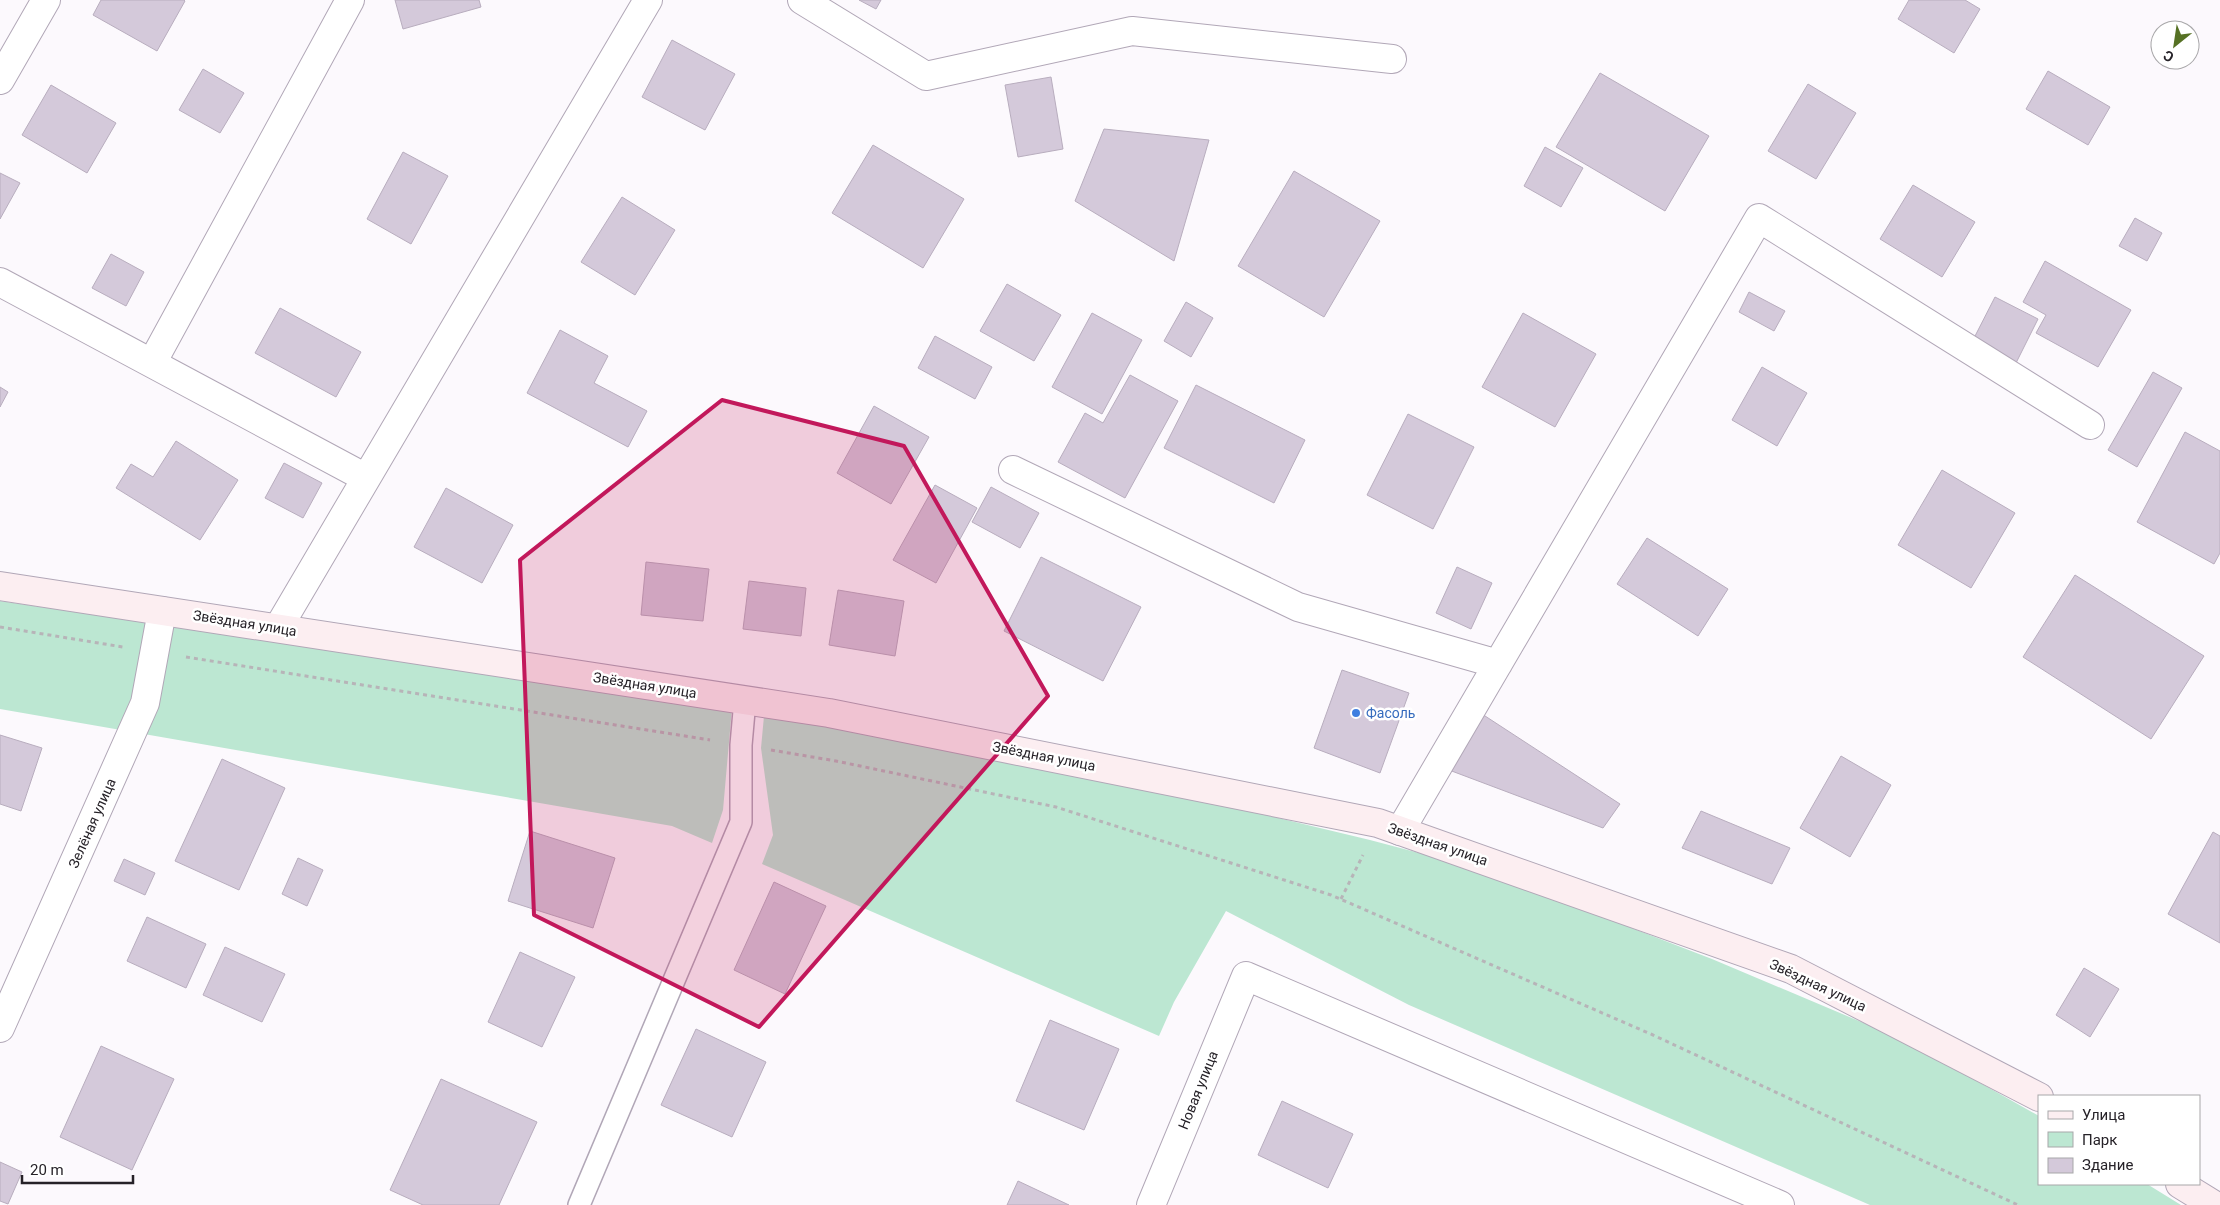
<svg xmlns="http://www.w3.org/2000/svg" width="2220" height="1205" viewBox="0 0 2220 1205" font-family="Roboto,sans-serif">
<style>
.green{fill:#bce7d2}
.building{fill:#d4c9da;stroke:#b8adbe}
.lines{fill:none;stroke-linecap:round;stroke-linejoin:round}
.lane-casing{stroke:#b1a7b7;stroke-width:24}
.street-casing{stroke:#b1a7b7;stroke-width:30}
.secondary-casing{stroke:#b1a7b7;stroke-width:30}
.path{stroke:#b7b4b8;stroke-width:3;stroke-dasharray:4 4;stroke-linecap:butt}
.lane{stroke:#fff;stroke-width:21}
.street{stroke:#fff;stroke-width:28}
.secondary{stroke:#fceef1;stroke-width:28}
.marked{fill:#c2185b;fill-opacity:0.2;stroke:#c2185b;stroke-width:4;stroke-linejoin:round}
.shop-dot{fill:#3f7fe0;stroke:#fff;stroke-width:2}
.labels{text-anchor:middle;stroke-width:5;stroke-linejoin:round;paint-order:stroke}
.street-label{font-size:14px;fill:#262228;stroke:#fff}
.shop-label{font-size:14px;fill:#366cbe;stroke:#fff;text-anchor:start}
</style>
<rect width="100%" height="100%" fill="#fcf9fd"/>
<path class="green" d="M0,601L732,708L723,810L712,843L672,826L0,709Z
M764,716L818,722L1083,771L1370,840L1476,868L1712,959L1904,1040L2039,1116V1184H2147L2181,1205H1870L1409,1005L1226,911L1174,1002L1159,1036L762,864L773,835L761,748Z"/>
<path class="building" d="M101,0H184L185,1L157,51L93,15Z
M395,0H479L481,7L403,29Z
M859,0H881L876,9Z
M1909,0H1965L1980,9L1954,53L1898,19Z
M672,40L735,74L705,130L642,97Z
M203,69L244,93L220,133L179,110Z
M2048,71L2110,107L2088,145L2026,109Z
M1600,73L1709,136L1665,211L1556,147Z
M1051,77L1063,149L1018,157L1005,85Z
M1808,84L1856,113L1816,179L1768,151Z
M51,85L116,123L87,173L22,135Z
M1104,129L1209,140L1174,261L1075,201Z
M873,145L964,199L923,268L832,213Z
M1545,147L1583,168L1561,207L1524,186Z
M403,152L448,176L411,244L367,219Z
M1294,171L1380,221L1324,317L1238,266Z
M0,173L20,183L0,219Z
M1913,185L1975,222L1942,277L1880,239Z
M622,197L675,230L635,295L581,262Z
M2135,218L2162,233L2147,261L2119,246Z
M111,254L144,272L126,306L92,288Z
M2045,261L2131,310L2098,367L2036,333L2046,315L2023,302Z
M1007,284L1061,315L1034,361L980,331Z
M1749,292L1785,311L1774,331L1739,312Z
M1995,297L2038,319L2016,363L1973,340Z
M1186,302L1213,318L1191,357L1164,341Z
M280,308L361,352L336,397L255,353Z
M1092,313L1142,340L1102,414L1052,387Z
M1523,313L1596,354L1555,427L1482,387Z
M560,330L608,356L594,383L647,411L628,447L527,393Z
M935,336L992,367L975,399L918,368Z
M1762,367L1807,393L1777,446L1732,420Z
M2153,372L2182,388L2137,467L2108,450Z
M1130,375L1178,401L1125,498L1058,462L1085,413L1103,423Z
M1196,385L1305,440L1274,503L1164,448Z
M0,387L8,392L0,407Z
M874,406L929,437L891,504L837,473Z
M1408,414L1474,447L1433,529L1367,495Z
M2185,432L2220,451V553L2214,564L2137,522Z
M176,441L238,480L200,540L116,488L131,464L153,477Z
M284,463L322,483L303,518L265,498Z
M1942,470L2015,513L1971,588L1898,545Z
M935,485L977,508L936,583L893,560Z
M991,487L1039,513L1020,548L972,522Z
M446,488L513,525L482,583L414,547Z
M1647,538L1728,589L1698,636L1617,584Z
M1041,557L1141,607L1103,681L1004,631Z
M646,562L709,569L703,621L641,615Z
M1457,567L1492,583L1471,629L1436,613Z
M2075,575L2204,656L2151,739L2023,657Z
M749,581L806,588L801,636L743,629Z
M838,590L904,601L895,656L829,645Z
M1342,670L1409,693L1380,773L1314,748Z
M1482,714L1620,804L1603,828L1449,770Z
M0,735L42,748L21,811L0,804Z
M1841,756L1891,785L1850,857L1800,828Z
M222,759L285,788L239,890L175,861Z
M1701,811L1790,848L1772,884L1682,848Z
M530,831L615,858L593,928L508,901Z
M2213,832L2220,836V943L2168,914Z
M298,858L323,870L307,906L282,894Z
M124,859L155,873L145,895L114,881Z
M774,882L826,906L785,994L734,970Z
M147,917L206,944L186,988L127,961Z
M225,947L285,974L262,1022L203,995Z
M520,952L575,977L542,1047L488,1022Z
M2084,968L2119,989L2090,1037L2056,1015Z
M1050,1020L1119,1049L1084,1130L1016,1101Z
M696,1029L766,1062L732,1137L661,1105Z
M101,1046L174,1079L132,1170L60,1137Z
M441,1079L537,1122L499,1205H423L390,1190Z
M1282,1101L1353,1134L1328,1188L1258,1155Z
M0,1162L22,1172L8,1204L0,1201Z
M1018,1181L1069,1205H1007Z"/>
<g class="lines">
<defs>
<path id="lane" d="M579,1205L741,822V745L745,700"/>
<path id="street" d="M802,0L926,76L1132,31L1392,59
M0,80L46,0
M0,282L366,478
M152,363L350,0
M1013,470L1298,607L1498,664
M278,628L648,0
M1400,831L1759,218L2090,425
M0,1028L145,703L162,611
M1151,1205L1246,976L1780,1205"/>
<path id="secondary" d="M0,586L829,713L1378,823L1791,969L2039,1097
M2180,1184L2214,1205"/>
</defs>
<use href="#lane" class="lane-casing"/>
<use href="#street" class="street-casing"/>
<use href="#secondary" class="secondary-casing"/>
<path class="path" d="M0,627L123,647
M186,657L710,740
M771,750L836,761L1056,807L1331,895L1653,1035L2018,1205
M1341,899L1363,855"/>
<use href="#lane" class="lane"/>
<use href="#street" class="street"/>
<use href="#secondary" class="secondary"/>
</g>
<path class="marked" d="M722,400L904,446L1048,696L759,1027L534,915L520,560Z"/>
<circle class="shop-dot" cx="1356" cy="713" r="5"/>
<g class="labels">
<g class="street-label">
<text transform="translate(245 623) rotate(9)" y="5">Звёздная улица</text>
<text transform="translate(645 685) rotate(9)" y="5">Звёздная улица</text>
<text transform="translate(1044 756) rotate(11)" y="5">Звёздная улица</text>
<text transform="translate(92 823) rotate(-66)" y="5">Зелёная улица</text>
<text transform="translate(1438 844) rotate(19)" y="5">Звёздная улица</text>
<text transform="translate(1818 985) rotate(25)" y="5">Звёздная улица</text>
<text transform="translate(1198 1090) rotate(-68)" y="5">Новая улица</text>
</g>
<g class="shop-label">
<text x="1366" y="718">Фасоль</text>
</g>
</g>
<rect x="2038" y="1095" width="162" height="90" fill="#ffffff" stroke="#a8a7a9"/>
<rect x="2048" y="1111" width="25" height="8" fill="#fceef1" stroke="#a8a7a9"/>
<text x="2082" y="1120" font-size="15" fill="#262228">Улица</text>
<rect x="2048" y="1132" width="25" height="15" fill="#bce7d2" stroke="#a8a7a9"/>
<text x="2082" y="1145" font-size="15" fill="#262228">Парк</text>
<rect x="2048" y="1158" width="25" height="15" fill="#d4c9da" stroke="#a8a7a9"/>
<text x="2082" y="1170" font-size="15" fill="#262228">Здание</text>
<g transform="translate(2175 45) rotate(210)"><circle r="24" fill="#ffffff" stroke="#a8a7a9"/>
<path d="M0-4L9 19L0 12L-9 19Z" fill="#567124"/>
<text y="-8" font-size="14" font-weight="bold" text-anchor="middle" fill="#262228">С</text>
</g>
<path d="M22 1175v8h111v-8" fill="none" stroke="#262228" stroke-width="2.5"/>
<text x="30" y="1175" font-size="15" fill="#262228" stroke="#ffffff" stroke-width="4" paint-order="stroke">20 m</text>
</svg>
